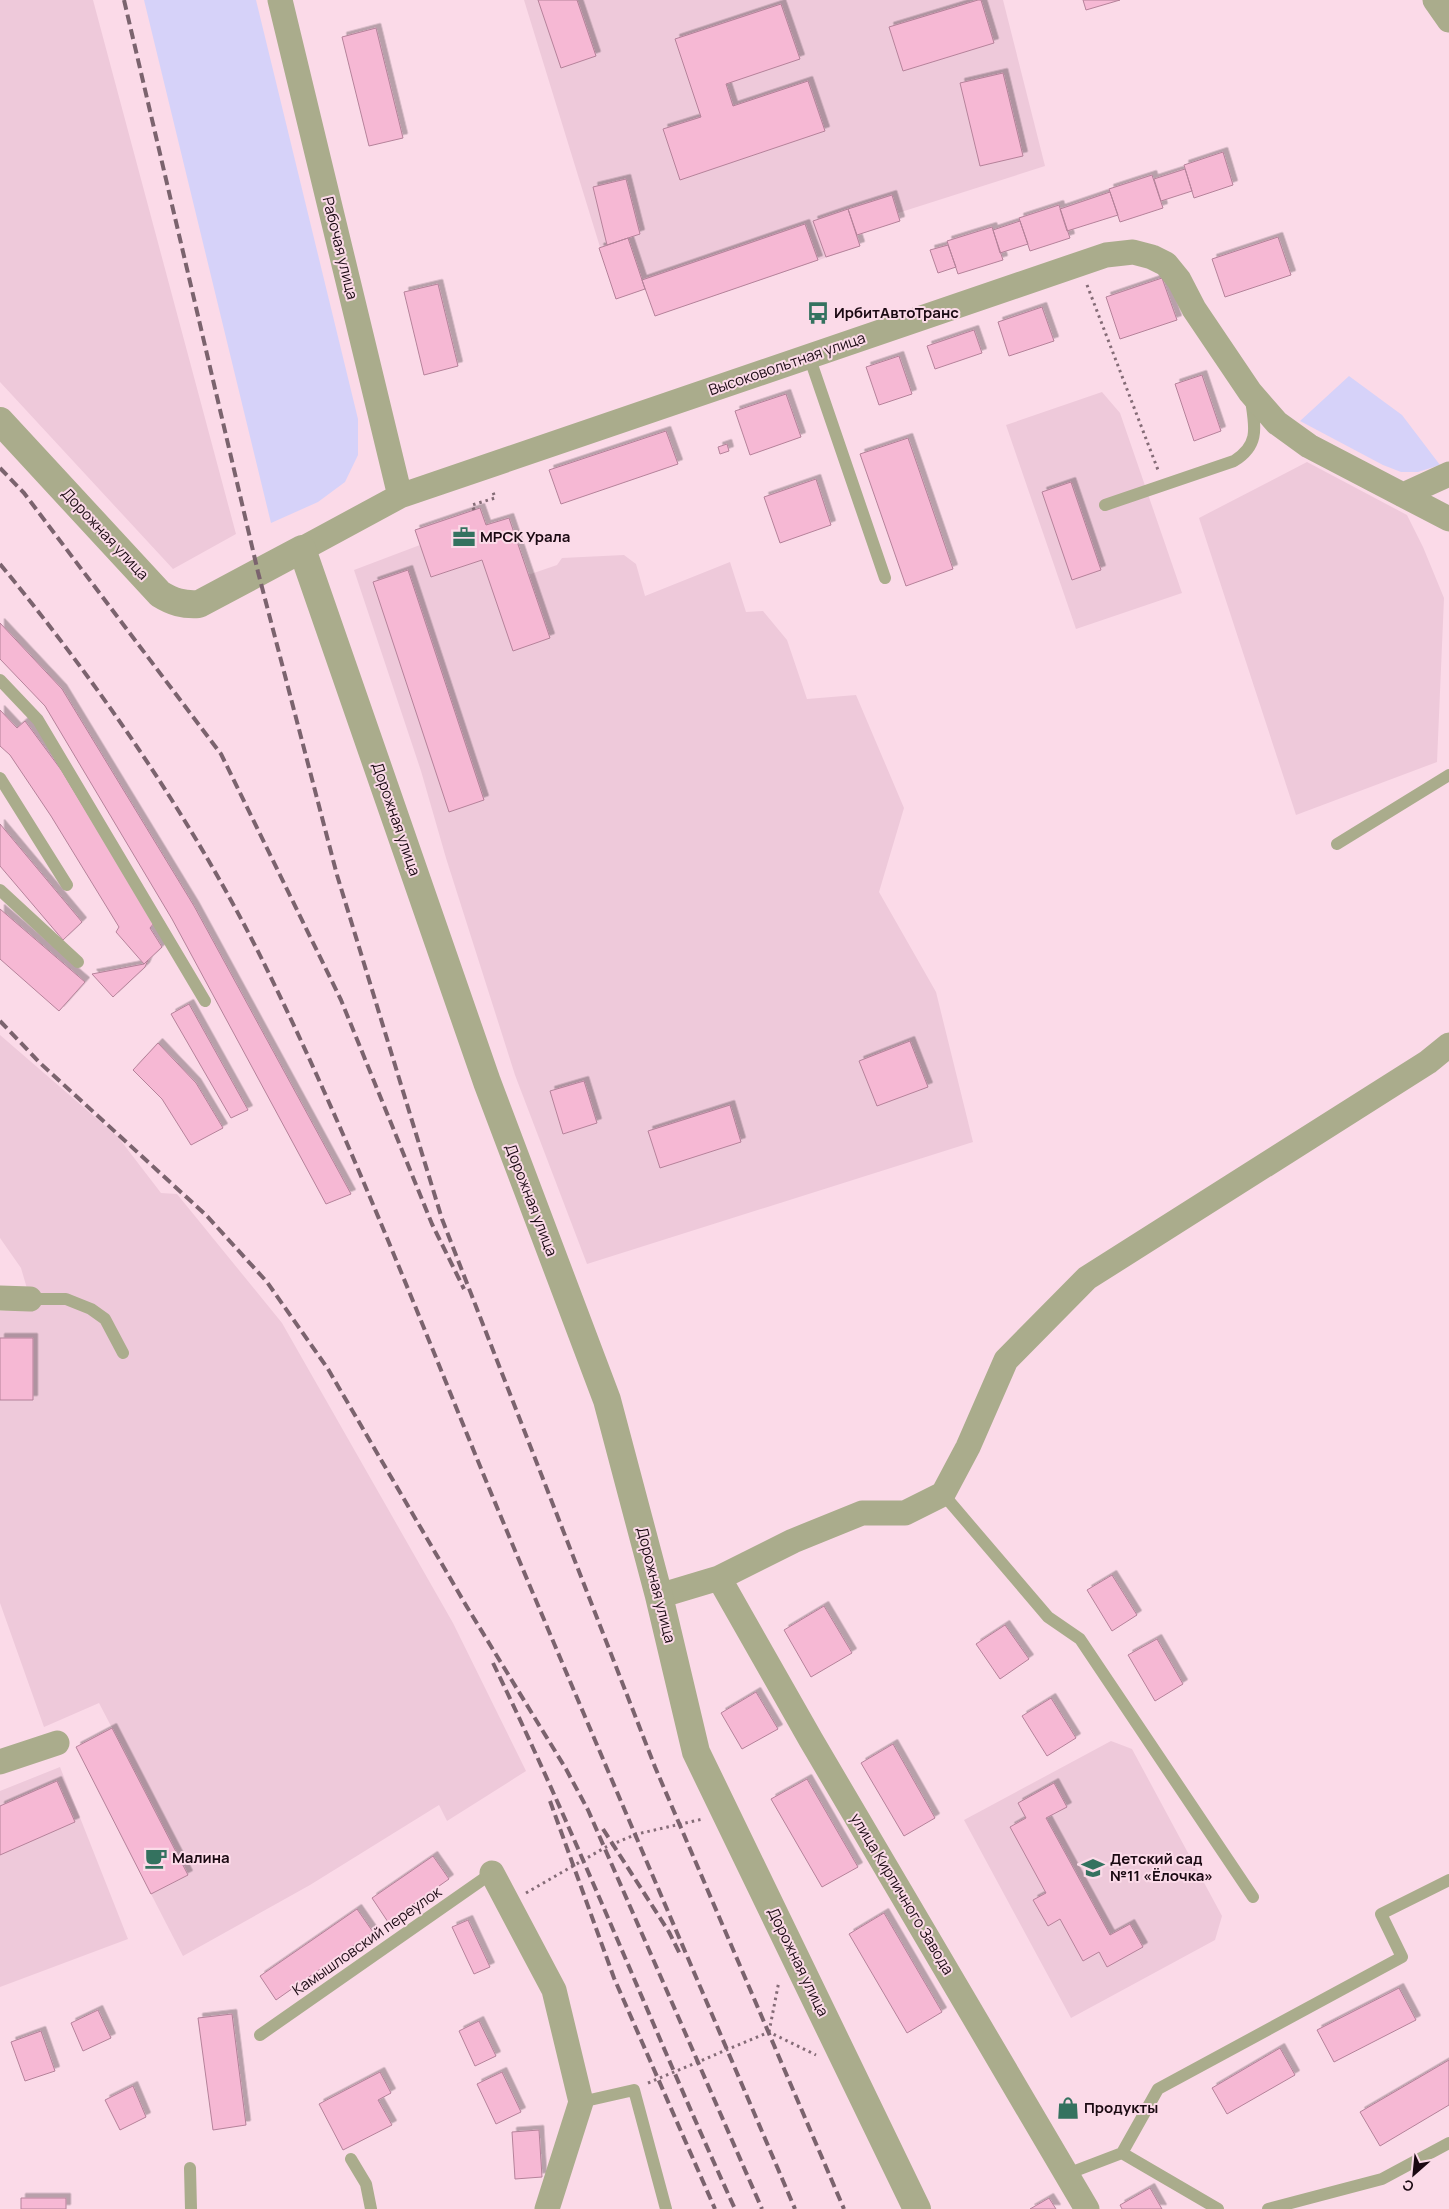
<svg xmlns="http://www.w3.org/2000/svg" width="1449" height="2209" viewBox="0 0 1449 2209" font-family="Manrope,sans-serif">
<style>
.built{fill:#eec9da}
.green{fill:#d6d2f9}
.building{fill:#f6b8d4;stroke:#b5829a;filter:url(#shadow)}
.lines{fill:none;stroke-linecap:round;stroke-linejoin:round}
.path{stroke:#846b76;stroke-width:3;stroke-dasharray:2.5 4;stroke-linecap:butt}
.service{stroke:#aaac8c;stroke-width:12}
.minor{stroke:#aaac8c;stroke-width:25}
.tertiary{stroke:#aaac8c;stroke-width:28}
.rail{stroke:#7b636e;stroke-width:4;stroke-dasharray:10 5;stroke-linecap:butt}
.labels{text-anchor:middle;stroke-width:4;stroke-linejoin:round;paint-order:stroke}
.street-label{font-size:15px;fill:#1a0912;stroke:#fbdae8}
.poi-label{font-size:15px;font-weight:bold;fill:#1a0912;stroke:#fbdae8;text-anchor:start}
</style>
<defs>
<filter id="shadow"><feDropShadow dx="4.5" dy="-4.5" stdDeviation="0" flood-color="#0004"/></filter>
</defs>
<rect width="100%" height="100%" fill="#fbdae8"/>
<path class="built" d="M0,0H93L236,534L173,569L0,382Z
M524,0H1003L1045,166L898,213L900,221L857,235L860,246L655,316L645,289L616,299Z
M1102,392L1120,413L1182,593L1076,629L1006,425Z
M1307,462L1407,515L1423,547L1444,598L1437,762L1296,815L1199,518Z
M420,545L432,577L482,560L528,575L557,565L562,558L624,555L636,564L645,596L730,562L746,612L763,611L787,640L807,699L856,695L904,808L879,892L936,992L973,1142L587,1264L515,1075L446,858L421,771L354,570Z
M0,1035L118,1137L161,1193L177,1194L282,1323L453,1623L526,1771L447,1821L439,1805L310,1885L183,1956L151,1894L188,1875L112,1728L99,1703L44,1727L0,1603V1311L33,1309L21,1268L0,1238Z
M1111,1741L1132,1749L1222,1916L1215,1940L1071,2018L964,1820Z
M60,1767L128,1939L0,1987V1791Z"/>
<path class="green" d="M144,0H256L358,419V455L345,482L318,502L271,523Z
M1349,376L1402,415L1440,465L1418,472H1401L1383,465L1300,421Z"/>
<path class="building" d="M538,0H577L596,56L561,68Z
M978,0H981L994,43L903,71L889,27Z
M1083,0H1120L1086,10Z
M781,4L800,59L726,84L733,106L808,81L825,131L680,180L663,129L701,117L675,39Z
M376,28L403,138L369,146L342,37Z
M1003,73L1023,156L980,166L960,83Z
M1223,152L1233,185L1194,198L1184,165Z
M1185,169L1192,191L1161,201L1154,179Z
M1152,175L1163,208L1120,222L1109,189Z
M626,179L640,234L607,245L593,187Z
M1110,192L1118,215L1067,231L1060,209Z
M892,195L900,221L857,235L848,209Z
M1059,205L1070,238L1030,251L1019,218Z
M848,209L860,246L826,257L813,221Z
M1020,221L1028,244L1000,253L993,230Z
M805,224L818,260L655,316L642,280Z
M992,227L1003,260L958,274L947,241Z
M1278,237L1291,275L1225,297L1212,259Z
M628,238L645,289L616,299L599,248Z
M948,245L956,267L938,273L930,250Z
M1162,278L1177,320L1120,339L1106,297Z
M438,284L458,366L424,375L404,292Z
M1042,307L1054,341L1009,356L998,322Z
M974,330L982,353L935,369L927,346Z
M899,356L912,394L879,405L866,367Z
M1202,375L1221,431L1194,441L1175,384Z
M786,394L801,437L750,455L735,411Z
M666,431L678,464L561,504L549,470Z
M908,438L953,569L906,586L860,454Z
M727,444L729,451L720,454L718,447Z
M816,479L831,525L780,543L764,497Z
M1071,482L1101,570L1072,580L1042,492Z
M480,508L486,525L509,518L550,638L513,651L482,560L431,577L415,530Z
M408,570L484,800L449,812L373,582Z
M0,623L62,689L194,906L351,1194L326,1204L172,919L45,706L0,659Z
M0,710L17,728L25,721L62,771L154,923L150,928L162,947L144,964L116,932L119,927L51,816L10,755L0,746Z
M0,824L82,922L63,940L0,866Z
M0,909L85,982L59,1011L0,959Z
M148,960L145,967L113,997L92,974L144,964Z
M189,1004L248,1110L231,1118L171,1014Z
M910,1041L928,1087L877,1106L859,1061Z
M158,1043L196,1083L223,1128L191,1145L162,1099L133,1070Z
M584,1081L597,1123L563,1134L550,1091Z
M730,1105L741,1142L660,1168L648,1131Z
M0,1338H33V1400H0Z
M1112,1575L1137,1615L1112,1631L1087,1590Z
M824,1606L852,1653L811,1677L784,1630Z
M1005,1625L1029,1659L1000,1679L976,1644Z
M1157,1639L1183,1684L1155,1701L1128,1655Z
M756,1692L778,1729L742,1749L721,1713Z
M1051,1698L1076,1738L1047,1756L1022,1716Z
M112,1728L188,1875L151,1894L76,1747Z
M893,1744L935,1818L904,1836L861,1763Z
M807,1779L858,1867L822,1887L771,1799Z
M57,1781L75,1822L0,1855V1806Z
M1054,1783L1067,1807L1046,1818L1110,1935L1130,1924L1143,1947L1107,1967L1099,1952L1083,1961L1060,1919L1048,1926L1033,1900L1046,1893L1010,1827L1026,1818L1018,1803Z
M433,1856L449,1879L388,1922L372,1898Z
M357,1909L373,1932L276,2000L260,1976Z
M884,1913L942,2012L907,2033L849,1934Z
M468,1920L490,1967L474,1974L452,1927Z
M1399,1988L1416,2020L1334,2062L1317,2030Z
M98,2010L111,2038L83,2051L71,2023Z
M232,2014L246,2125L213,2130L198,2018Z
M479,2021L496,2056L475,2066L459,2031Z
M41,2031L55,2071L25,2081L11,2042Z
M1280,2048L1295,2075L1227,2114L1212,2088Z
M1449,2060V2105L1380,2146L1360,2112Z
M380,2072L391,2093L378,2100L392,2125L343,2150L319,2104Z
M502,2072L521,2112L496,2124L477,2084Z
M133,2086L146,2117L120,2130L105,2100Z
M539,2130L542,2177L515,2179L512,2132Z
M1150,2188L1162,2209H1122L1120,2205Z
M21,2198H66V2209H21Z
M1049,2198L1056,2209H1030Z"/>
<g class="lines">
<path class="path" d="M1087,285L1158,470
M474,510L472,505L495,498L492,489
M526,1893L606,1847L637,1834L703,1819
M769,2032L779,1981
M648,2083L769,2032L816,2055"/>
<path class="service" d="M809,356L885,578
M1105,505L1234,461C1260,445 1255,427 1251,400
M0,680L38,720L205,1001
M0,778L67,885
M1337,844L1449,775
M0,890L78,962
M30,1299H66L91,1309L105,1319L123,1353
M943,1494L1048,1617L1080,1639L1253,1897
M260,2035L492,1873
M581,2102L634,2090L666,2209
M1122,2153L1158,2089L1402,1957L1381,1914L1449,1880
M351,2159L366,2184L371,2209
M190,2168L191,2209
M1067,2174L1122,2153L1218,2209
M1268,2209L1382,2179L1449,2143"/>
<path class="minor" d="M280,0L400,496
M1435,0L1449,20
M1403,495L1449,474
M302,549L400,496L1106,255L1133,252L1152,257L1166,264L1179,280L1194,309L1250,392L1277,423L1309,446L1449,519
M0,1298L30,1299
M719,1578L811,1740L1087,2209
M659,1596L719,1578L793,1541L862,1513H905L943,1494L968,1447L1006,1360L1087,1278L1428,1062L1449,1045
M0,1762L57,1743
M492,1873L554,1990L581,2102L547,2209"/>
<path class="tertiary" d="M0,421L160,594C173,602 183,605 199,604L302,549L487,1082L607,1400L659,1596L696,1752L917,2209"/>
<path class="rail" d="M124,0L258,572L337,875L442,1219L655,1767L844,2209
M0,468L24,493L221,754L341,1000L432,1224L464,1289
M0,564C107,694 203,835 276,988C355,1151 420,1320 489,1488C589,1729 693,1969 795,2209
M0,1021L40,1063L206,1215L267,1282L328,1369L467,1607L566,1769L588,1810L762,2209
M493,1663C580,1842 652,2028 735,2209
M550,1801L614,1978L715,2209
M603,1829L669,1932L681,1956"/>
</g>
<defs>
<symbol id="bus-bare" viewBox="-9 -9 18 18"><path d="M-5-6H5V4H4V6H2V4H-2V6H-4V4H-5ZM-3.5-4V0h7V-4ZM-3.5 1.2v1.5H-2V1.2ZM2 1.2v1.5H3.5V1.2Z" fill="#34725f" stroke="#fbdae8" stroke-width="2.5" paint-order="stroke"/></symbol>
<symbol id="office-bare" viewBox="-9 -9 18 18"><path d="M-6-3h4V-5.5h4V-3h4V5H-6ZM-1-4.5V-3h2v-1.5ZM-6 0V1H6V0Z" fill="#34725f" stroke="#fbdae8" stroke-width="2.5" paint-order="stroke"/></symbol>
<symbol id="cafe-bare" viewBox="-9 -9 18 18"><path d="M-5.5-4.5H6V0H3Q3 3.5 0 3.5H-2.5Q-5.5 3.5-5.5 0ZM3-3.2v2h1.7v-2ZM-6 4.5H4V6H-6Z" fill="#34725f" stroke="#fbdae8" stroke-width="2.5" paint-order="stroke"/></symbol>
<symbol id="school-bare" viewBox="-9 -9 18 18"><path d="M0-5L7-2L0 1L-7-2ZM-4 1L0 2.5L4 1V4Q0 6-4 4Z" fill="#34725f" stroke="#fbdae8" stroke-width="2.5" paint-order="stroke"/></symbol>
<symbol id="shop-bare" viewBox="-9 -9 18 18"><path d="M-5-2.5h2.3a2.7 3.5 0 0 1 5.4 0H5L5.5 6h-11ZM-1.5-2.5h3a1.5 2.3 0 0 0-3 0Z" fill="#34725f" stroke="#fbdae8" stroke-width="2.5" paint-order="stroke"/></symbol>
</defs>
<g fill-rule="evenodd">
<use href="#bus-bare" x="802" y="297" width="32" height="32"/>
<use href="#office-bare" x="448" y="521" width="32" height="32"/>
<use href="#cafe-bare" x="140" y="1842" width="32" height="32"/>
<use href="#school-bare" x="1077" y="1852" width="32" height="32"/>
<use href="#shop-bare" x="1052" y="2092" width="32" height="32"/>
</g>
<g class="labels">
<g class="street-label">
<text transform="translate(340 248) rotate(76)" y="5">Рабочая улица</text>
<text transform="translate(787 364) rotate(-19)" y="5">Высоковольтная улица</text>
<text transform="translate(105 534) rotate(47)" y="5">Дорожная улица</text>
<text transform="translate(396 819) rotate(71)" y="5">Дорожная улица</text>
<text transform="translate(531 1200) rotate(69)" y="5">Дорожная улица</text>
<text transform="translate(656 1585) rotate(76)" y="5">Дорожная улица</text>
<text transform="translate(902 1894) rotate(59)" y="5">улица Кирпичного Завода</text>
<text transform="translate(367 1941) rotate(-35)" y="5">Камышловский переулок</text>
<text transform="translate(798 1962) rotate(64)" y="5">Дорожная улица</text>
</g>
<g class="poi-label">
<text x="834" y="318">ИрбитАвтоТранс</text>
<text x="480" y="542">МРСК Урала</text>
<text x="172" y="1863">Малина</text>
<text x="1110" y="1864">Детский сад<tspan x="1110" dy="17">№11 «Ёлочка»</tspan></text>
<text x="1084" y="2113">Продукты</text>
</g>
</g>
<g transform="translate(1414 2174) rotate(207)" stroke="#fbdae8" stroke-width="4" paint-order="stroke">
<path d="M0-4L9 19L0 12L-9 19Z" fill="#1a0912"/>
<text y="-8" font-size="14" font-weight="bold" text-anchor="middle" fill="#1a0912">С</text>
</g>
</svg>
